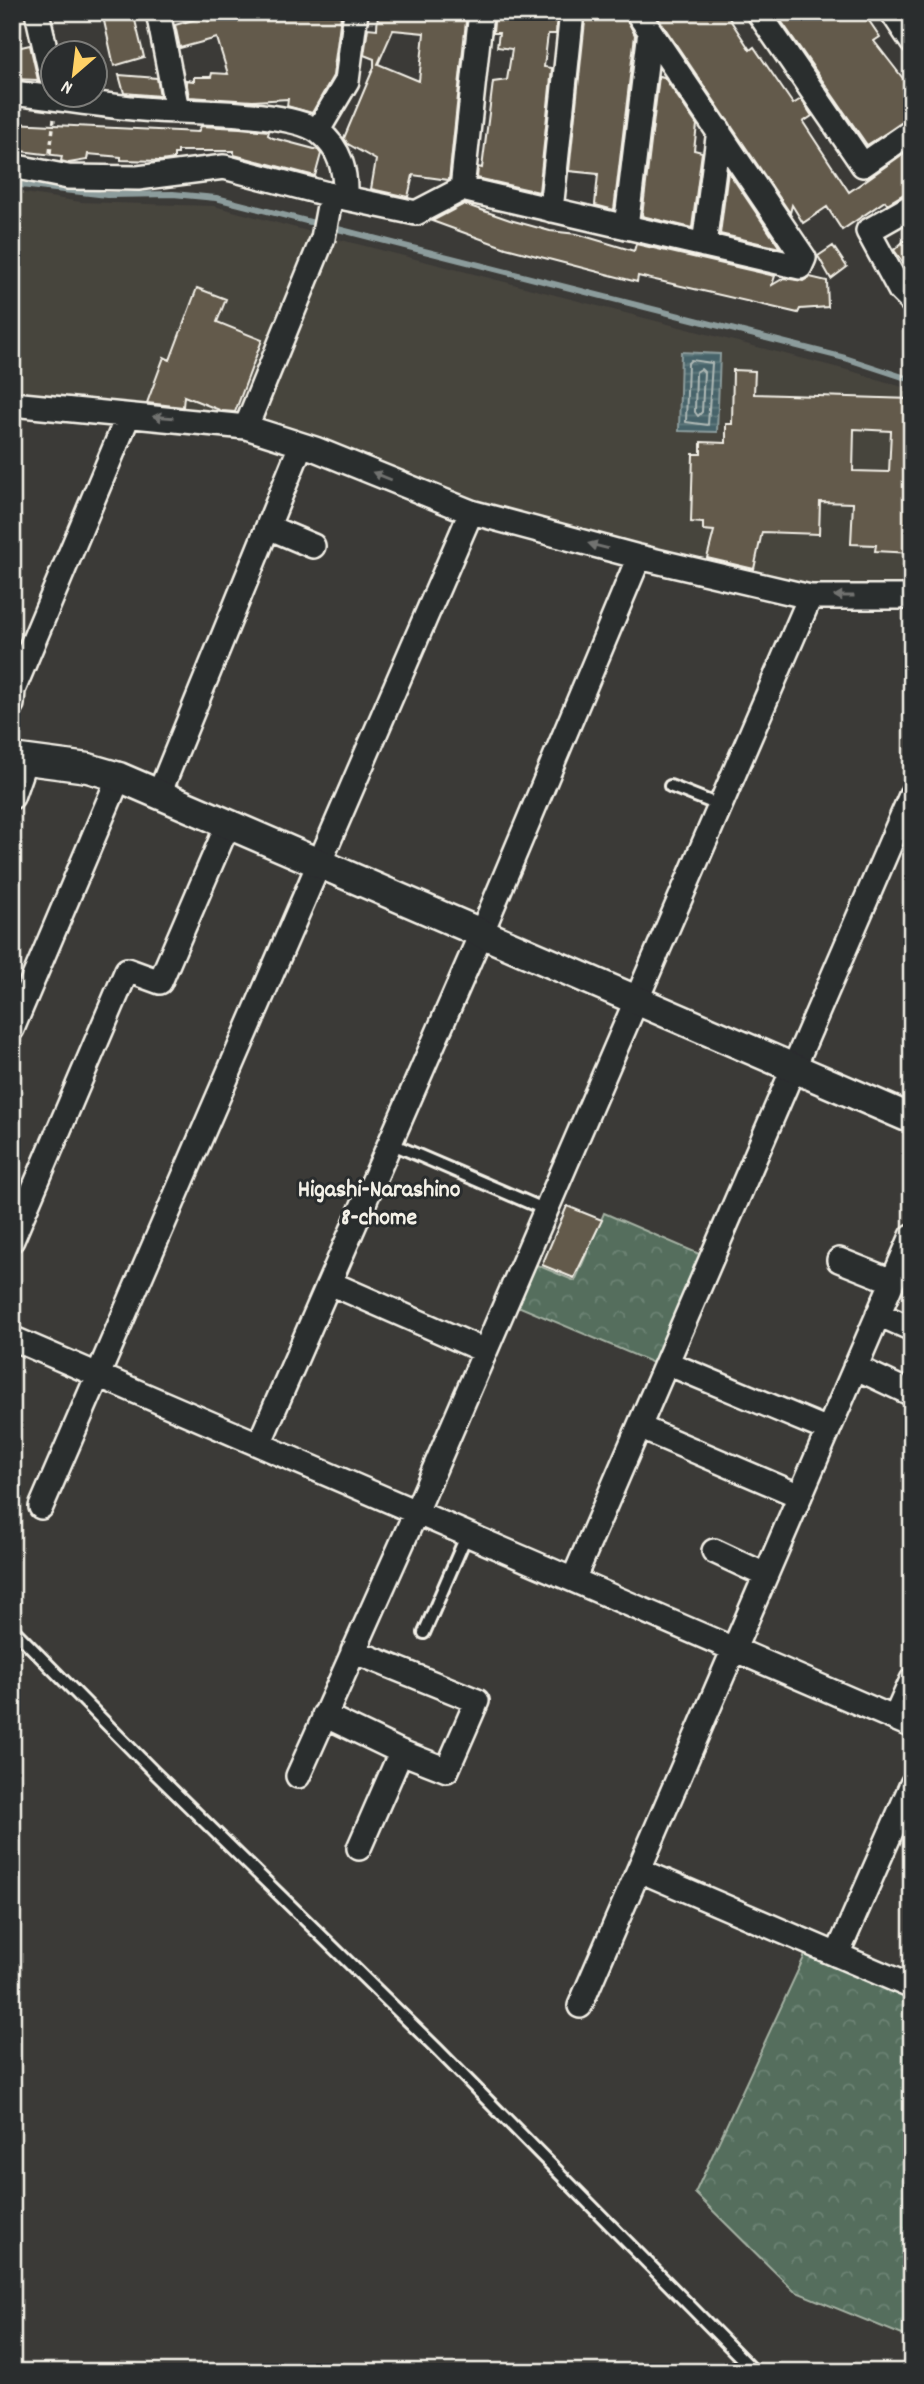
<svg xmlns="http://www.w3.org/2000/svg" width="924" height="2384" viewBox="0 0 924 2384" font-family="Dekko,sans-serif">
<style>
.built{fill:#47443d}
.park{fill:url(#park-crowns);stroke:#a4b0a2;stroke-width:2}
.water{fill:url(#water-rules);stroke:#8c9c9c;stroke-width:2}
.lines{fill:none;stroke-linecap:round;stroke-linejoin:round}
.shore{stroke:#afb9b6;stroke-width:2}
.stream{stroke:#8c9c9c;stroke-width:6}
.building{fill:#635a4b;stroke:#f4f1e8;stroke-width:2;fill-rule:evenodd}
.service-casing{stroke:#f4f1e8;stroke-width:16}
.minor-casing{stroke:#f4f1e8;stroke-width:28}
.tertiary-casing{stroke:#f4f1e8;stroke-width:33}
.path{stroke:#f4f1e8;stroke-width:3.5;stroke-dasharray:5 5;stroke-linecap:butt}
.service{stroke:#2a2d2e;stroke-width:10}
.minor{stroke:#2a2d2e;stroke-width:23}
.tertiary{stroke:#2a2d2e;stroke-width:28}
.oneway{fill:#71726f}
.labels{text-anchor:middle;stroke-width:6;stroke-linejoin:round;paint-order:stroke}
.neighbourhood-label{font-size:24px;font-weight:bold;fill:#f4f1e8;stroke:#2a2d2e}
</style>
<defs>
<pattern id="park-crowns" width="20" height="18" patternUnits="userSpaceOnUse" patternTransform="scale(1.75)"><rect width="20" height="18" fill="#546e5d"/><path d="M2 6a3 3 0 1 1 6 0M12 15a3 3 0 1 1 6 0" fill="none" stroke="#6d8374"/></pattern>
<pattern id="water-rules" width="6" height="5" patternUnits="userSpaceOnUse" patternTransform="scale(1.75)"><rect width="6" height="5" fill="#47646a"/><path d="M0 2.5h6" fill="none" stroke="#627b7f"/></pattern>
</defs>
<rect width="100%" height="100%" fill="#3b3a37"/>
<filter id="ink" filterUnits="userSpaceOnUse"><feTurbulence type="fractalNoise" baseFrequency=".0143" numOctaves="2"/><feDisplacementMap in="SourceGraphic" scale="14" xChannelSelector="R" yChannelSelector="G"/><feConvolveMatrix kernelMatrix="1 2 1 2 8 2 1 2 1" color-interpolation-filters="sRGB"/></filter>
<g filter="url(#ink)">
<path class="built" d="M12,191L81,202L214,206L315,233L241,413L234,417L12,394Z
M334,238L855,372L912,390V589L801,587L473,504L257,419Z"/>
<path class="park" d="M604,1213L704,1256L658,1365L513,1304L530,1262L575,1281Z
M806,1953L912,1996V2091L909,2098L912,2100V2339L794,2291L695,2193Z"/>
<path class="water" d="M681,352L720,354L717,432L679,431Z"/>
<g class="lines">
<path class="shore" d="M691,360L712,363L708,425L686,422L688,363Z
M701,369L704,372L702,412L698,416L695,412L696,372Z"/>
<path class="stream" d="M12,184L107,195L173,194L216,198L845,358L912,380"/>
</g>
<path class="building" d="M102,12H133L144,57L114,66Z
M237,12H325L341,16L333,76L312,113L287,106L288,99L253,101L189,97L186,80L194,81V77H211L212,73L228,74L217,38L180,48L175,25L207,16L208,21L237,18Z
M378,12H467L449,180L413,175L408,197L371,189L376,160L348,144L344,138L374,67V59L364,55L368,28L377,29ZM393,30L424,33L419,81L378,64Z
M495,12H546L557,16L556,34H548L544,67L552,68L539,192L477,178L478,167L482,168L493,82L507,80L512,49L497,47L499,33H493Z
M623,12L635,35L614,210L595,205L598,174L569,171L586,12Z
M654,12H725L750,50L754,47L793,104L801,99L812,116L803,122L849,192L910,149L912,189L887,204L885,201L842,230L827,207L803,223L792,205L790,213Z
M775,12H863L880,37L874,41L912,90V117L867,145Z
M30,45L38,80L12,79V49Z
M119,75L157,78L160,96L124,93Z
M659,76L664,77L697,125L694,150L702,152L692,228L642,216Z
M12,123L198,132L201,126L240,128L269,131L268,135L273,138L318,150L321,154L315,176L234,155V151H178V154H174V159L161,161L121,160V157L88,154L87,160L69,163L61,161L62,156L12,150Z
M728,171L780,248L720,234Z
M464,204L510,220L550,231L577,234L634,251L636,244L775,276L772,285L784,278L803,281L810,277L827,281L828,307L800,309L798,313L638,276L637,282L506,248L432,221Z
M912,234V275L894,250Z
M833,246L847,267L831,279L818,256Z
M197,288L226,299L217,322L262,340L235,412L222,411L184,396L183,407L147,403L164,357L170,360Z
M733,370L755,371L754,394L912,399V553L875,551L876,545L851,544L853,503L820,502L819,534L762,532L754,569L707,558L714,531L703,530V523L691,522L693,454H701V442L726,443V424H732ZM854,429L891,431L889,472L853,471Z
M567,1206L602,1220L574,1278L542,1265Z"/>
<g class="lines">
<defs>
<path id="service" d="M670,786L721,806
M390,1143L546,1210
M12,1628L154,1772L437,2049L755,2372
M424,1633L467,1534"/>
<path id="minor" d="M37,12L52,79
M158,12L177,110
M758,12L863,165L912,131
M892,12L912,42
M12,93C60,98 108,107 156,110C192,112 292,111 319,132C341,149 346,172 345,198
M318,130L347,81L356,12
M12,166L68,177L138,178L224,167L331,195L416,213L462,189L800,267L804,258L637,12
M462,189L481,12
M912,206L868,231L900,290L912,302
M551,210L572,12
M626,227L650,31
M704,245L719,130
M12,404L246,427L315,449L471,512L639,557L810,597H912
M246,427L323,238L331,195
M268,527L313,546
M12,704L13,690L128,416
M159,794L301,445
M12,797L25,760
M12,1029L119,777
M12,1240L127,970L160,982L228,824
M839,1260L892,1281
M330,1283L485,1351
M878,1314L912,1329
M12,1338L912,1726
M667,1363L828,1430
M855,1367L912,1394
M639,1427L800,1496
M259,1444L481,934L639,557
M41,1507L471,512
M714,1551L765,1575
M573,1580L912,793
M324,1715L401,1752L447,1770L477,1701L353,1651
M895,1718L912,1680
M298,1776L416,1512L810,597
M359,1848L401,1752
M639,1870L912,1987
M837,1955L912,1784
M580,2006L912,1236"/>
<path id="tertiary" d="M12,758L88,768L119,777L912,1119"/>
</defs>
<use href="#service" class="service-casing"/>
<use href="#minor" class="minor-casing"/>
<use href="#tertiary" class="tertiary-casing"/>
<path class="path" d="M50,153L54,119"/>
<use href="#service" class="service"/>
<use href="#minor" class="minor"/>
<use href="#tertiary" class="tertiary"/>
</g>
<defs><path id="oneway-solid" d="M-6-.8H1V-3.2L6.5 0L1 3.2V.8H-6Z" transform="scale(1.75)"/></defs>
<g class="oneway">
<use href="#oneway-solid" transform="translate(163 417) rotate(-176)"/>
<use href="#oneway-solid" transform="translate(382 476) rotate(-158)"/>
<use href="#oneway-solid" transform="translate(598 546) rotate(-165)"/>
<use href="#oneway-solid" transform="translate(844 596) rotate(-180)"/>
</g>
</g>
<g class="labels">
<g class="neighbourhood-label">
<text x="379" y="1196">Higashi-Narashino<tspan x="379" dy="28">8-chome</tspan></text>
</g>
</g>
<rect width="924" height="2384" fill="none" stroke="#2a2d2e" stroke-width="42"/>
<rect x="21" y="21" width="882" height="2342" fill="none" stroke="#f4f1e8" stroke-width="2.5" filter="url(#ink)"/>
<g transform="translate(74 74) rotate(208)"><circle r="33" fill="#2a2d2e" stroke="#7b7b78" stroke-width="2"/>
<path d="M0-5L12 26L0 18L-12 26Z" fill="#ffd166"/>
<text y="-10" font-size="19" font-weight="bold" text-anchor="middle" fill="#f4f1e8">N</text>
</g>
</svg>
